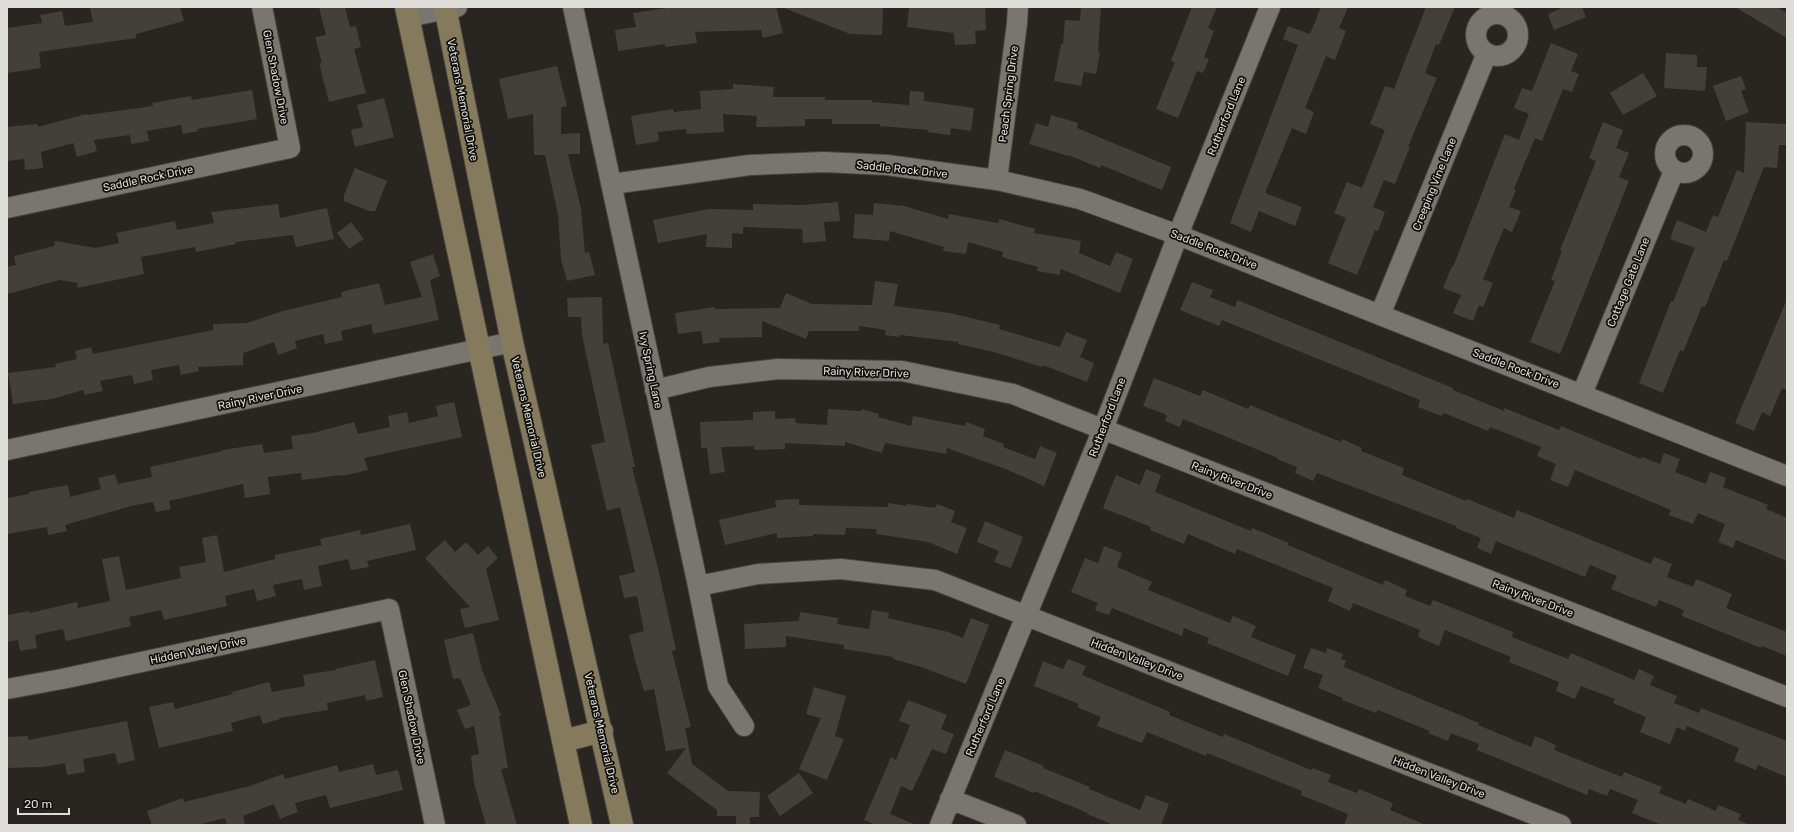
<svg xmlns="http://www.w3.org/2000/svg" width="1794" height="832" viewBox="0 0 1794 832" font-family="Rubik,sans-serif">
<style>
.building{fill:#43403a}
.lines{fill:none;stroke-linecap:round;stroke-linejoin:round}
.minor-casing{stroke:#474440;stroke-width:22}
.secondary-casing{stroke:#474440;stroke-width:24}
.minor{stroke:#797670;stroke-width:20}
.secondary{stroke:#867a5d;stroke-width:22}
.labels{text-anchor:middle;stroke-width:3.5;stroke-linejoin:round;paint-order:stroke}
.street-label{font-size:11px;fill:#dedcd8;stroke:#11100d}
</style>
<rect width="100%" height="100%" fill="#292621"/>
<path class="building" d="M90,7H180L184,21L136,34V38L39,52L41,68L7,73V28L42,23L40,15L62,11L65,26L93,22Z
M319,7H345L350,27L356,26L361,47L354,49L366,93L329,102L319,63H322L315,37L326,35Z
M673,7H776L783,33L763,38L761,30L695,32L697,43L665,47V44L618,51L615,30L636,27L633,13Z
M883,7L882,35L850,34L784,8Z
M909,7H985L986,30L975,31L976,44L955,45L954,33L907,27Z
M1081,7H1101L1098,51L1100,52L1096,74L1084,72L1081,86L1054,81L1061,44H1063L1065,20L1080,21Z
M1192,7H1217L1208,28L1214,31L1204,57L1209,59L1203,73L1197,71L1178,118L1156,109L1175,62L1171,61Z
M1321,7H1348L1339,28L1346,31L1335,60L1326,56L1305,108L1314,112L1306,134L1292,128L1265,193L1302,207L1295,226L1259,211L1251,232L1230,223L1298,45L1283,39L1288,26L1310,34Z
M1426,7H1455L1439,45L1436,44L1425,73L1437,78L1408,147H1410L1395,184L1384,180L1373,207L1385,212L1378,231L1375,230L1357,275L1328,263L1346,218L1334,213L1347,182L1362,188L1385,130L1370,124L1385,86L1394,89Z
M1564,7H1582L1586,17L1554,30L1548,14Z
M1735,7H1777L1787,13V38Z
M1551,43L1578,54L1571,71L1579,74L1572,92L1563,89L1542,141L1535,138L1514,189L1516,190L1509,207L1521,211L1512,232L1504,228L1483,279L1493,283L1483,307L1479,305L1473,321L1453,313L1461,295L1443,288L1452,266L1453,267L1505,134L1519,140L1529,114L1514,108L1522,88L1532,91Z
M1666,53L1697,55V67H1707L1705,91L1664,88Z
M557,66L567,106L561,107V134L580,133V154H568L581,209L585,253L589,252L595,275L567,281L561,259L558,214L545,155H534L533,114L508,119L499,79Z
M1643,73L1657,96L1623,115L1610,93Z
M1741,76L1746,89L1741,91L1749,112L1726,121L1713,86Z
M733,84L774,87L773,97H825V100H872V102L909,105L910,91L924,92V101L974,108L971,131L951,128L950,135L927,132L928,130L880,126V124H832V119H805V126L756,127L757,116L723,114L724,132L687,134L686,129L658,132L659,141L636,145L631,116L673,109L674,112L701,109L700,91L733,89Z
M252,90L257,119L197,129L198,131L183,134L181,125L147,131L149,141L131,144L130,135L94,140L97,151L77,157L73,143L41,152L43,168L25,170L24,159L7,161V127L37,124L38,127L86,114L87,115L153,106L152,103L191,96L192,100Z
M384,98L394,137L355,147L351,130L363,127L357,105Z
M1051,115L1078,123L1077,128L1171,167L1162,190L1101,165L1100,168L1068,155V156L1029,144L1036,123L1048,127Z
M1603,122L1623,130L1616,148L1629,153L1619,177L1629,181L1560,354L1530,342L1555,281L1551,280L1562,251L1560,250L1596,161L1589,158Z
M1746,122L1787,124V145H1779L1777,168L1764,167L1727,261L1724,260L1705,307L1702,306L1683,352L1680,350L1663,393L1639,383L1671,301L1673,302L1695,248L1670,239L1677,220L1706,232L1713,215L1718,217L1737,170L1744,173Z
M355,168L387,181L375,211H369L344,201V195Z
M838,202L840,221L824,222L826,241L803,243L802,229L743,227V234L732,233V248L706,247L707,234L658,243L653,220L709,209L753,210V204L803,205Z
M874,203L904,206L948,219L949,214L998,223L999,219L1035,229L1034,233L1081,241L1079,253L1110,266L1116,252L1133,259L1120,293L1061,269L1060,275L1037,271L1038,267L1002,257L1003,252L968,242L966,254L943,251L944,247L890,231L889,241L853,238L855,214L873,215Z
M278,204L280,218L327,208L334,239L296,247L293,235L235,242L236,244L196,252L195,247L141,257L144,274L77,288L78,283L60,280L7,294V267L16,265L14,256L54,246L55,241L96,248L119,243L116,233L175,221L177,230L214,223L211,212Z
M351,222L364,239L349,249L337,233Z
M433,254L440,276L430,280L439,320L373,334L371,324L341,331L343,340L325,344L323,334L295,341L297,348L278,355L274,342L243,353V365L198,367L199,371L181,375L179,365L151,370L153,380L134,384L132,375L100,381L103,391L85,395L83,390L52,399L13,404L8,373L56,367L55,364L77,359L75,351L91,347L93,354L213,330V324L247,323L283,311L342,297L341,292L379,283L385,305L422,297L410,262Z
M875,281L898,284L894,306L950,313L1000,325L999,329L1060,347L1066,332L1087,340L1080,357L1094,363L1087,382L1043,365L1042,367L994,352L958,344L959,342L900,335L899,337L885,335L886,330L859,326V331H809L806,339L762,321V337L719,338L720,342L703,344L701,331L678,334L675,313L715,307V309L780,308L786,293L812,304L872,305Z
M1192,282L1213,290L1210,297L1235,307L1237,300L1453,388V390L1504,411V408L1559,430L1561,426L1641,459L1642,457L1660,464L1664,453L1680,459L1675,472L1706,484L1710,472L1726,478L1723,487L1768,505L1766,509L1787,518V561L1736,540L1733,548L1718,542L1725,524L1698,513L1693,524L1669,515L1671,510L1575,470L1568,487L1550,480L1556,464L1537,456L1541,447L1490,427L1488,431L1444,413L1442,416L1418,407L1420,400L1222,320L1219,326L1180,310Z
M602,297L603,344L608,343L635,467H632L658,568L676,650L672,651L691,727L685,728L692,764L728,791L760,792L759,817H750V825H736V816H717V810L667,773L686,748L666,751L654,689L644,691L635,660L629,635L644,631L637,596L624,598L619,576L635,572L620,507L607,511L591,445L605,442L582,335L581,317H568L567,298Z
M1787,299V390L1782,388L1770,416L1762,412L1754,431L1735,423Z
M1154,378L1200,396L1203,390L1248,409L1250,405L1341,442L1342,439L1362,448L1361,451L1404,468L1402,475L1466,501L1467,499L1514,518L1517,510L1651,564L1654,557L1672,564L1667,577L1693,587L1696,579L1732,594L1726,608L1787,632V656L1762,646L1761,648L1682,616L1684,610L1659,600L1656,607L1611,589L1617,576L1590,565L1585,577L1496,541L1491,554L1477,548L1481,538L1456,528V526L1317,473L1313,481L1295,473L1297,467L1277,459L1278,458L1183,419L1180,427L1165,421L1167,415L1143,406Z
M454,402L462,437L364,458L368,470L342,476L341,475L302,480L301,473L268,477L270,494L245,498L243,484L169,501L171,509L156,512L153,502L135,505L65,525L67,531L48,535L47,527L7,534V498L29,494V492L68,485L70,497L101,489L98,478L115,474L118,484L152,477L150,467L223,451L222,450L262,444L264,453L293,449L291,436L313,433L354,422L358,434L390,427L388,416L407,412L409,423L438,416L436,406Z
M828,409L861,411L862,409L879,414L878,417L911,426L913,416L965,426L966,422L985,429L983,436L1004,444L1003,447L1035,459L1040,446L1057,453L1044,486L1008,470L947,448L946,454L885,443L882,453L845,442V446L785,443V449L754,450V446L721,447L725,472L710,474L707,448H701L700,422L753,420V412L775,411V419L795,418L796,423L827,425Z
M1146,469L1161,475L1155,492L1251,531L1252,528L1289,543L1288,545L1383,585L1385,580L1407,590L1405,596L1430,606L1433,600L1513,632L1512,637L1568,659L1571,653L1634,680L1639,669L1654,676L1650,685L1677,696L1674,703L1699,713L1701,708L1787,741V777L1758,765L1756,770L1734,761L1739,748L1687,726L1685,731L1677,727L1670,744L1640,732L1646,717L1613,703L1615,699L1581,686L1575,699L1556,691L1559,682L1509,662L1511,657L1445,630L1439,646L1418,637L1420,630L1353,603L1350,611L1328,601L1333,588L1289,570L1237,549L1235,554L1188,534L1184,544L1150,530L1151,527L1103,508L1116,475L1140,485Z
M799,499V505L888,507V503L907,506V504L935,508L937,504L955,511L951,522L967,528L957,554L928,542L876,534L877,529L846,528L845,535L813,534V536L777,538V533L725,545L719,520L776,507L775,500Z
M985,521L1023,537L1011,568L994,562L999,551L977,542Z
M410,524L416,550L367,561L369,567L351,570L348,559L318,566L322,586L304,590L302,579L273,585L276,596L257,601L254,589L225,596L227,606L164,620L161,610L129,617L131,626L66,641L63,629L35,635L37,648L20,651L18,640L7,642V615L29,611L30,613L77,602L78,608L110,601L102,559L119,556L126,590L181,578L179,567L206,562L202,538L217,535L224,572L275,559V555L322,545L320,539L360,530L361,535Z
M445,540L455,552L466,542L478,555L488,546L498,558L486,569L499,620L465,628L460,609L470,607L425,558Z
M1104,546L1122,553L1117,567L1152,582L1148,590L1230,623L1233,616L1256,626L1251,637L1296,655L1288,676L1207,643L1209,638L1184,628L1182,636L1112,608L1109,615L1095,610L1098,603L1071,592L1085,558L1098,563Z
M872,610L889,613L888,618L948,632L963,638L971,618L989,625L966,684L921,667L893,659V657L844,649V645L786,636V647L745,649L744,624L799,621L800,612L838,618L837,624L869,629Z
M473,633L482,670L501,715L499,716L508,768L501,769L517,825H486L474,783L471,756L479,754L474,726L465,729L457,710L471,705L460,678L453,679L444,640Z
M1311,648L1326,653L1327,648L1343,654L1341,659L1346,660L1344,667L1479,723L1478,725L1531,747L1535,736L1556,745L1554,750L1622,777L1624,772L1662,787L1659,793L1686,804L1688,799L1716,811L1718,805L1741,814L1738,820L1750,825H1662L1632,813L1638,800L1610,789L1607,796L1589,789L1587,795L1477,750L1479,744L1451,733L1448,741L1428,733L1430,731L1378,710L1376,713L1342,700L1343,698L1318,688L1323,675L1303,668Z
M1068,659L1086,666L1082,675L1170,712L1169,715L1223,737L1224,734L1311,770L1312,768L1331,775L1328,782L1357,793L1359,789L1393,803L1390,810L1426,825H1344L1348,814L1301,795L1302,791L1207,753L1206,756L1147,732L1142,743L1097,726L1101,717L1077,707L1079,704L1034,686L1043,661L1063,669Z
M375,660L383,697L366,701L365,695L327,703L328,710L279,718L280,719L263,724L260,715L231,723L233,731L159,748L149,707L173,702L175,709L233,694L232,692L269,682L272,692L305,686L303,675L336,670L335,669Z
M814,687L846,696L835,736L844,739L827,780L799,769L821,718L806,714Z
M908,700L947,715L941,729L954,734L946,754L932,749L912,791L901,786L890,814L916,825H876L864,820L891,757L896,760L910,725L899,721Z
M127,721L135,760L118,764L115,753L83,759L85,772L67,775L65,763L43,767L7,768V737L28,736V740Z
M1005,750L1044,766L1043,768L1090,787L1089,789L1140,810L1146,795L1169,804L1161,825H1114L1087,814L1088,813L1034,791V793L994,777Z
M373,764L376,775L398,770L403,790L330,808L326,795L295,803L298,812L280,819L274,804L243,816L245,825H227L225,818L198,825H152L147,811L183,798L184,802L250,786L283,774L285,779L337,765L339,772Z
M799,773L813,793L780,816L767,796Z"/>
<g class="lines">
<defs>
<path id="minor" d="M573,7L698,586L718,686L744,726
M1476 35a21 21 0 1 1 42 0a21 21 0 1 1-42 0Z
M408,17L457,7
M1665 154a19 19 0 1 1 38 0a19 19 0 1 1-38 0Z
M997,180L1017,23L1018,7
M612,184L750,165L824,162L887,165L997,180L1080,199L1178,235L1787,476
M7,208L290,148L262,7
M1380,315L1487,53
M655,390L709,377L778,369L902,371L1013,394L1787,697
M1582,394L1674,171
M7,450L512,342
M698,586L758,574L841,569L935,580L1561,825
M7,689L62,679L389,609L435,825
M950,799L1016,825
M940,825L1103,429L1178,235L1270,7"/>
<path id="secondary" d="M406,7L581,825
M445,7L512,342L622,825
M563,741L602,731"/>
</defs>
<use href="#minor" class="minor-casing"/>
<use href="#secondary" class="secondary-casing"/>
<use href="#minor" class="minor"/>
<use href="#secondary" class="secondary"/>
</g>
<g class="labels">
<g class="street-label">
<text transform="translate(276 77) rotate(79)" y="4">Glen Shadow Drive</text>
<text transform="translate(1008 94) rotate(-83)" y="4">Peach Spring Drive</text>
<text transform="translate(463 100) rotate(79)" y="4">Veterans Memorial Drive</text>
<text transform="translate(1226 116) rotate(-68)" y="4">Rutherford Lane</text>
<text transform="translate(902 169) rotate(6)" y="4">Saddle Rock Drive</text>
<text transform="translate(148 178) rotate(-12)" y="4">Saddle Rock Drive</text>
<text transform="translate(1434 184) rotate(-68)" y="4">Creeping Vine Lane</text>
<text transform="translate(1214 249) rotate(21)" y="4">Saddle Rock Drive</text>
<text transform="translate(1628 282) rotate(-68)" y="4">Cottage Gate Lane</text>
<text transform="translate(1516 368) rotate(21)" y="4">Saddle Rock Drive</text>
<text transform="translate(651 370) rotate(78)" y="4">Ivy Spring Lane</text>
<text transform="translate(866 372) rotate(2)" y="4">Rainy River Drive</text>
<text transform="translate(260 397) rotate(-12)" y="4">Rainy River Drive</text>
<text transform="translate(529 417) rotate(77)" y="4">Veterans Memorial Drive</text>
<text transform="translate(1107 417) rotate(-69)" y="4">Rutherford Lane</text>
<text transform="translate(1232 480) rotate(21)" y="4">Rainy River Drive</text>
<text transform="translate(1533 598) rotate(21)" y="4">Rainy River Drive</text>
<text transform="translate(198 650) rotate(-12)" y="4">Hidden Valley Drive</text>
<text transform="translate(1137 659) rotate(21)" y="4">Hidden Valley Drive</text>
<text transform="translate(412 717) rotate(78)" y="4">Glen Shadow Drive</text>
<text transform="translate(985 717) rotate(-67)" y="4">Rutherford Lane</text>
<text transform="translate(602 733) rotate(77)" y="4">Veterans Memorial Drive</text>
<text transform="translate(1439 777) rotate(21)" y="4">Hidden Valley Drive</text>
</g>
</g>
<rect width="1794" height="832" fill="none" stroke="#dedcd8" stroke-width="16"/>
<path d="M18 808v6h51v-6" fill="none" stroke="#dedcd8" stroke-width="2"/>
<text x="24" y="808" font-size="12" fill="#dedcd8" stroke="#11100d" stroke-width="3" paint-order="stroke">20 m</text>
</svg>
